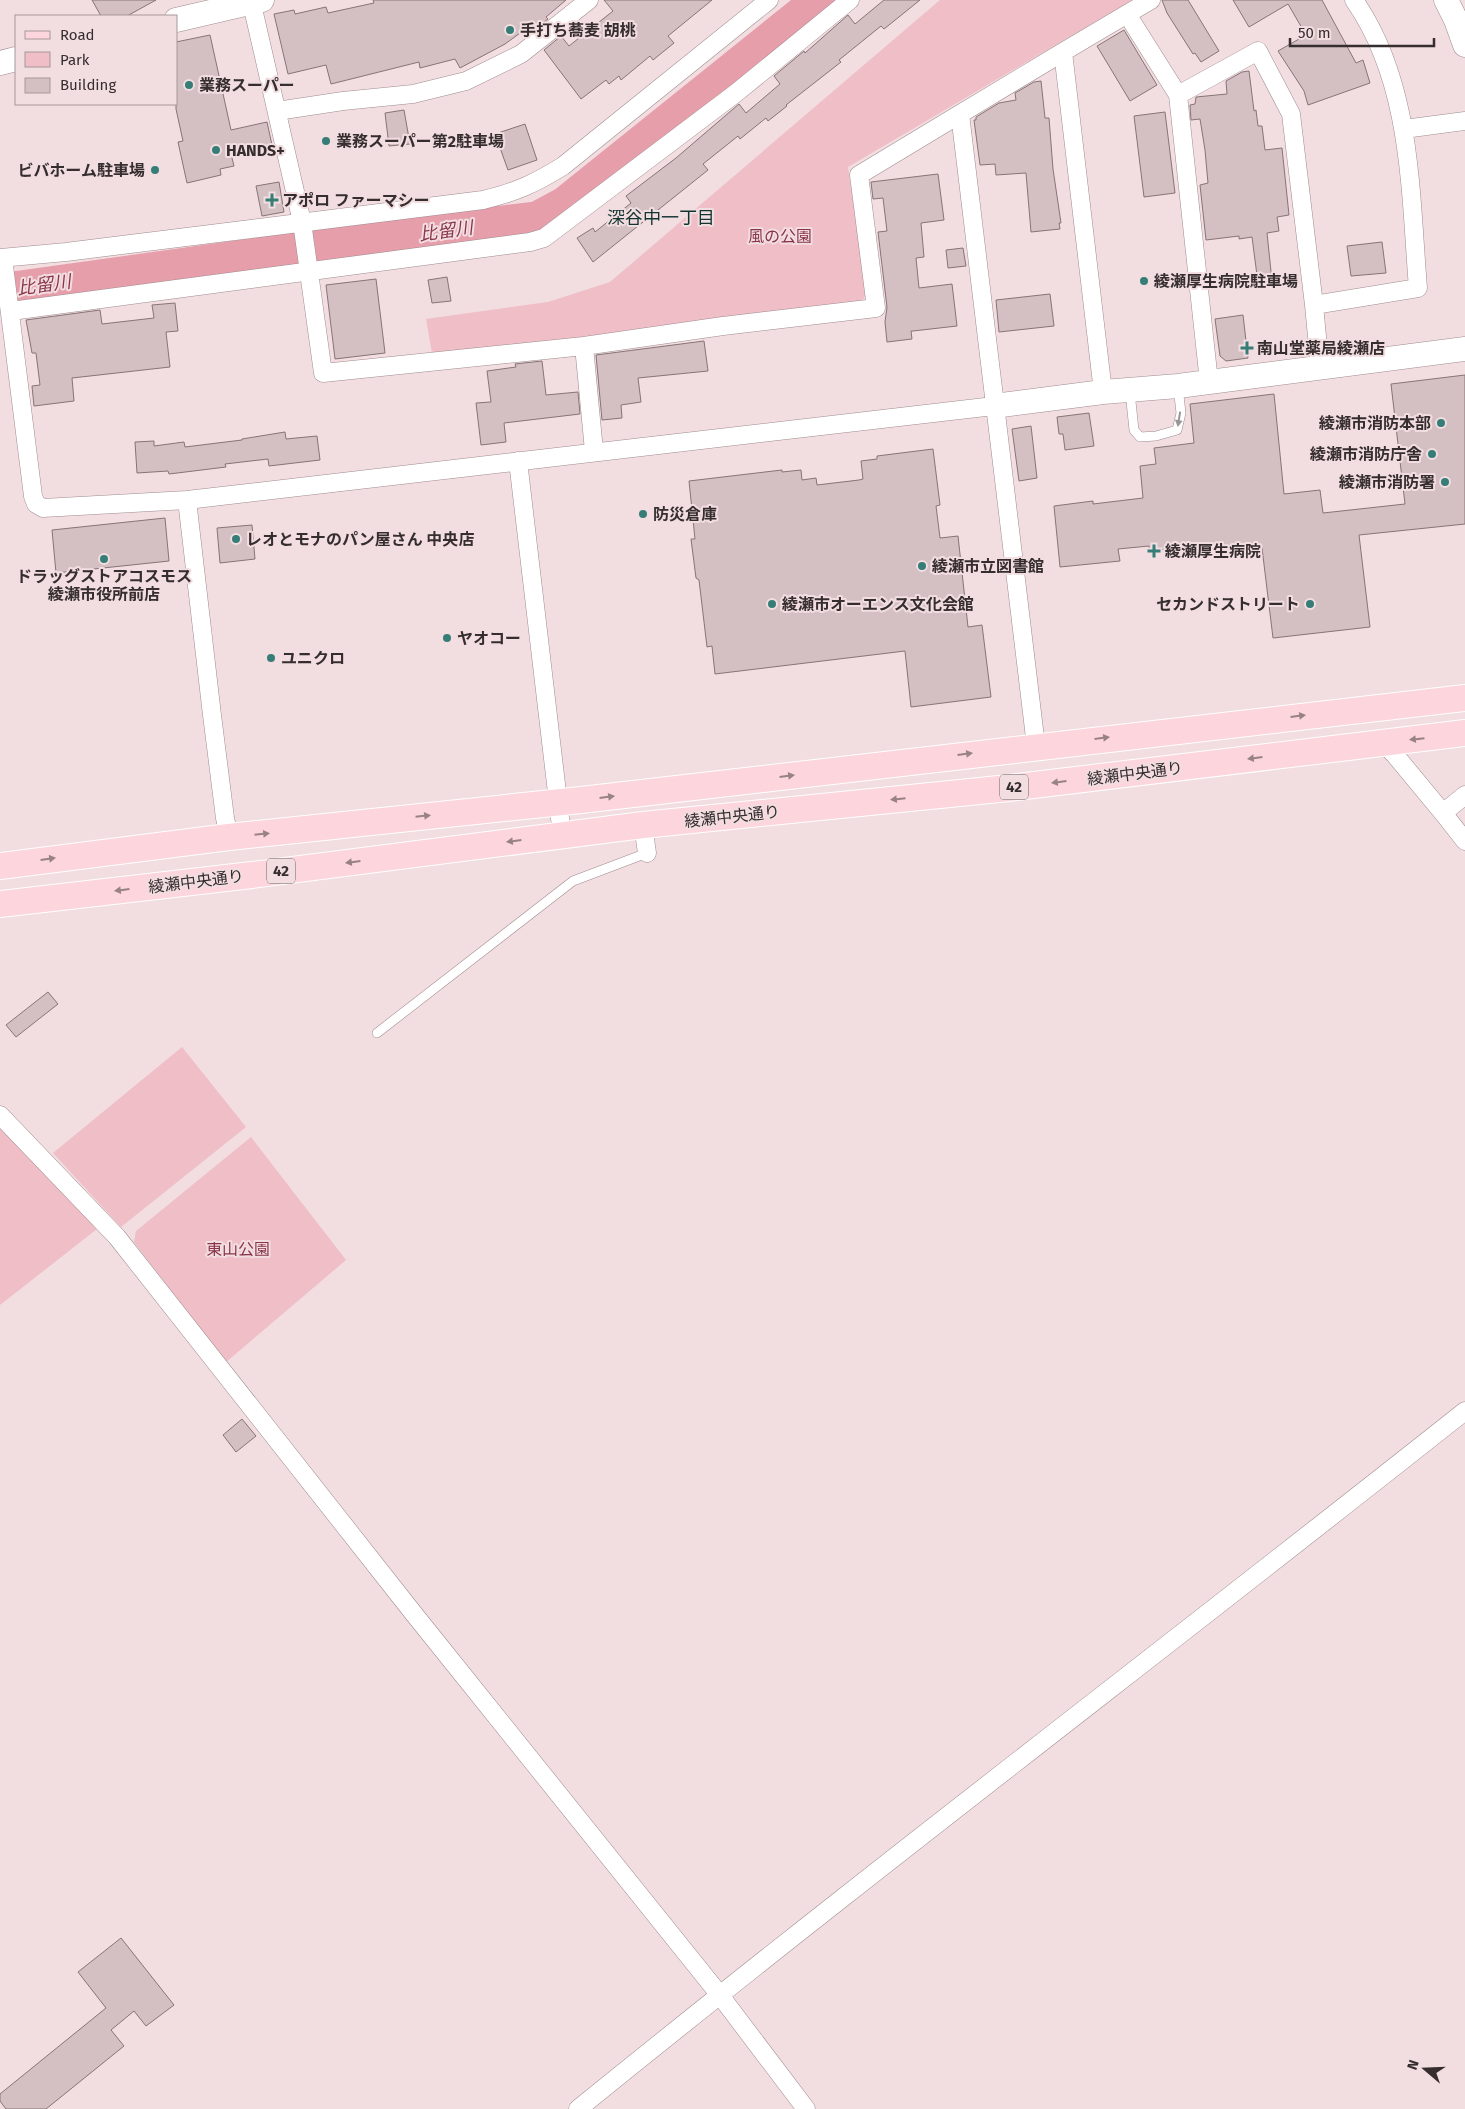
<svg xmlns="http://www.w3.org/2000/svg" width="1465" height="2109" viewBox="0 0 1465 2109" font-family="'Fira Sans','Noto Sans JP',sans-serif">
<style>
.green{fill:#efbec6}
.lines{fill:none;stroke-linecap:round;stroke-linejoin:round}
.river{stroke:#e79eab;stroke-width:35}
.building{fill:#d4c0c3;stroke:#867477}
.lane-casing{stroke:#9f8c8f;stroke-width:10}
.street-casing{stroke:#9f8c8f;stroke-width:19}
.secondary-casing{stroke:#9f8c8f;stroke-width:25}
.primary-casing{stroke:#fff;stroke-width:28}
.lane{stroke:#fff;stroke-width:9}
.street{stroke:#fff;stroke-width:18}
.secondary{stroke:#fff;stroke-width:24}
.primary{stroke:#fcd6dc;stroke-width:26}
.oneway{fill:#9a9696}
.oneway2{fill:#988285}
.poi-dot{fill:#367d77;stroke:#f2dde0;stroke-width:2}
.labels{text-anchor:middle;stroke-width:4;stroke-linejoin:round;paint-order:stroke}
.shield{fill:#f2dde0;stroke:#6e6263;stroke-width:1}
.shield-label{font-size:15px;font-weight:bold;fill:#352d2e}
.poi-label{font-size:16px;font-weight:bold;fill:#352d2e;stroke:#f2dde0;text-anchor:start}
.park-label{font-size:16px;fill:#893449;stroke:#f2dde0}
.street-label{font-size:16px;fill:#352d2e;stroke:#f2dde0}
.neighbourhood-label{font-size:18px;fill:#123532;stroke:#f2dde0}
.water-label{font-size:18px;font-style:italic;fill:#893449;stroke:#f2dde0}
</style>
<rect width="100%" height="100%" fill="#f2dde0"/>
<path class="green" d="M940,0H1132L848,167L867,294L861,302L567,341L432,353L426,319L548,302L610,282Z
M182,1047L246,1127L121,1227L53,1153Z
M0,1123L97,1229L0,1305Z
M251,1137L346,1260L225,1363L134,1242L136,1231Z"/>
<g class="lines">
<path class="river" d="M0,291L408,234L537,219L565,204L819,0"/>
</g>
<path class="building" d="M92,0H156L127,16H101Z
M373,0H566L546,17L548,19L530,33L527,28L505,44L460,68L455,59L420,68L419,62L331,84L326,65L288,74L274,14L294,10L295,14L326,7L328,13L374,3Z
M604,0H712L668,36L674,43L653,60L650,56L621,80L619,76L609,84L606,80L581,99L544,50L561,36L569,46L613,11Z
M884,0H920L884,29L881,26L839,60L841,62L786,105L787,106L768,121L766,118L740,139L738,136L703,164L708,170L593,262L577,238L593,228L595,232L631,203L626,196L676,158L739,104L746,113L780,84L774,76L804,51L805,53L848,15L855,24Z
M1162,0H1188L1219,51L1201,62L1195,53L1193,54L1167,13Z
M1233,0H1322L1356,63L1363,60L1370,83L1308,105L1304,91L1278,51L1306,35L1288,4L1249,27Z
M1124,30L1157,85L1130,101L1097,46Z
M210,35L231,130L267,122L272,145L231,154L234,166L220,169L221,175L187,183L178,142L183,141L176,109V42Z
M1249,71L1254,111L1256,110L1258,126H1262L1265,150L1282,148L1289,215L1277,217L1279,231L1267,233L1272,281L1258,283L1252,237L1239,239V236L1206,240L1200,185L1208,183L1205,150L1200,119L1191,120L1190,105L1195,104L1196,97L1227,94L1226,81L1242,72Z
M1041,81L1045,118H1049L1053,169L1061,223H1059L1060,229L1031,232L1026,173L996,175L995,164L980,165L974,120H976V117L999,103L1016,100L1015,93L1034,82Z
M404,110L410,144L389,146L385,113Z
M1165,112L1175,193L1144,197L1134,116Z
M525,124L537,160L508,170L495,134Z
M938,174L944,220L921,223L924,257L916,258L919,288L952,284L957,326L913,331H911L912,339L887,342L885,322L887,307L878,232L887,231L883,198L873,199L871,182Z
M279,182L284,212L262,216L256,186Z
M1382,242L1386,273L1351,276L1347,246Z
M963,248L966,266L948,268L946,250Z
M447,277L451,301L432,303L428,280Z
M376,279L385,353L335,359L326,285Z
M1050,294L1054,326L999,332L996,300Z
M175,303L178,331L166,332L170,367L72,378L74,401L34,406L32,386L40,385L36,353H32L26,320L100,310L102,324L154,318L152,305Z
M1243,315L1248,358L1226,361L1220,356L1215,319Z
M704,341L708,371L638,378L641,402L621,405L622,418L602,420L596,355Z
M542,361L546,395L578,392L580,414L504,423L506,442L481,445L476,403L491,402L487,371L516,367L515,364Z
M1465,375V524L1359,535L1370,627L1273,638L1262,548L1224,552L1223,543L1149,551V546L1118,549L1120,561L1060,567L1054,506L1093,501V504L1143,498L1140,466L1156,464L1154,448L1194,443L1190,404L1274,394L1284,494L1320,490L1323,513L1405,504L1391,384Z
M1089,413L1094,446L1065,450L1063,434H1059L1057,417Z
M1031,426L1037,478L1019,481L1012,429Z
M285,432L286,439L317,436L320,460L269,466L268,459L225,464L226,467L169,474L168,471L137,473L135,442L154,441V446L184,442L185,447L242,440V439Z
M933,449L940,505L936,506L940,538L958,536L968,627L982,625L991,697L911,707L905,651L715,674L712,646L707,647L699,580L696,578L691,539H695L689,481L782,470V472L801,470L802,480L816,478L817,485L859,480L863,479L861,461L877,459V456Z
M165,518L169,561L56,573L52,530Z
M252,525L255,559L220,563L217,528Z
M48,992L58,1004L16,1037L6,1025Z
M242,1419L256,1436L236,1452L223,1435Z
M121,1938L174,2005L146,2026L134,2011L111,2030L124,2046L46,2109H6L0,2101V2094L106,2008L78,1972Z"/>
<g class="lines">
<defs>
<path id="lane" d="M1130,392L1134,430L1140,437L1156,436L1177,430L1181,413L1178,387
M377,1033L573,881L647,853"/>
<path id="street" d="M251,0L302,222L323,373L584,346L723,326L876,308L859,175L960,114
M1151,0L1127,14L1178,95
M1063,52L1127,14
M277,111L343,101L413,94L466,81L521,54L589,0
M1404,129L1465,121
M0,258L66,252L483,200C516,192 534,184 563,166L769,0
M3,258L33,496L36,504L43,508L187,500L994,406
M1314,305L1418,288C1410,191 1412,83 1354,0
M11,311L530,242L544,238L736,93L850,0
M584,346L594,451
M1209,382L1178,95L1258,51L1291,114L1314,305L1320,368
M518,461L562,835
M187,500L212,715L225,818L229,837
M1382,742L1395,755L1443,813
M1036,746L960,114L1063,52L1103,392
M1465,795L1443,813L1465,841
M643,825L647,853
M0,1115L117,1237L414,1614L719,1994L806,2109
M578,2109C870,1872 1170,1645 1465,1411"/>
<path id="secondary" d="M1446,0L1456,20L1465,45
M176,20L262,0
M0,63L16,59
M994,406L1103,392L1178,386L1465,349"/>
<path id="primary" d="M0,866L229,837L581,800L1465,698
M0,904L252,875L643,825L1009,788L1465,733"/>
</defs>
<use href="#lane" class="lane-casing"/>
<use href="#street" class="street-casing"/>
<use href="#secondary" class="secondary-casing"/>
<use href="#primary" class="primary-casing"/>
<use href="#lane" class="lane"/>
<use href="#street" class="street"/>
<use href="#secondary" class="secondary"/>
<use href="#primary" class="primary"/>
</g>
<defs><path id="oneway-solid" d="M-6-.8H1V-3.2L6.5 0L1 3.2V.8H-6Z" transform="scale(1.25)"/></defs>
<use class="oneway" href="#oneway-solid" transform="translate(1179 419) rotate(99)"/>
<g class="oneway2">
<use href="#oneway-solid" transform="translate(1298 716) rotate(-7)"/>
<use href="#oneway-solid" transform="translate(1102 738) rotate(-7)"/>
<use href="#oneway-solid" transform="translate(1417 739) rotate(174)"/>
<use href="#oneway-solid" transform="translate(965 754) rotate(-7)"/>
<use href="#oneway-solid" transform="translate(1255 758) rotate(173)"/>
<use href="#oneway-solid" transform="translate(787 776) rotate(-7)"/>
<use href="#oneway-solid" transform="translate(1059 782) rotate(173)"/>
<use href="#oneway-solid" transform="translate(607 797) rotate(-7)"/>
<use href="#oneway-solid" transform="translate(898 799) rotate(174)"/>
<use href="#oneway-solid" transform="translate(423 816) rotate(-6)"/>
<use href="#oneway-solid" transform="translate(262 834) rotate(-6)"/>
<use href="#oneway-solid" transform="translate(514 841) rotate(173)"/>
<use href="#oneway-solid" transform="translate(48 859) rotate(-8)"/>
<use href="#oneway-solid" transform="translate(353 862) rotate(173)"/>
<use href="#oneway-solid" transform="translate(122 890) rotate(173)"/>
</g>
<g class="poi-dot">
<circle cx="510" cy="30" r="5"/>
<circle cx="189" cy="85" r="5"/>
<circle cx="326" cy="141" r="5"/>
<circle cx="216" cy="150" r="5"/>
<circle cx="155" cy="170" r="5"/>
<path d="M269.5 192.5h5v5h5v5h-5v5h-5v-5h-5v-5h5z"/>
<circle cx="1144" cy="281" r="5"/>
<path d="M1244.5 340.5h5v5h5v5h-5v5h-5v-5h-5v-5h5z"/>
<circle cx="1441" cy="423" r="5"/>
<circle cx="1432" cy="454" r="5"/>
<circle cx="1445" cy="482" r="5"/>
<circle cx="643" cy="514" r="5"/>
<circle cx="236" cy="539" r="5"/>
<path d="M1151.5 543.5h5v5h5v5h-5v5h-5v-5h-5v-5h5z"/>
<circle cx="104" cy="559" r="5"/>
<circle cx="922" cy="566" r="5"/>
<circle cx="772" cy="604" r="5"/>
<circle cx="1310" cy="604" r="5"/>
<circle cx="447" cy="638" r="5"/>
<circle cx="271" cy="658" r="5"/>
</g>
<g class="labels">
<g class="shield">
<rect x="1000" y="774.5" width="28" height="25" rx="4"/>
<rect x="267" y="858.5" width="28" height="25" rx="4"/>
</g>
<g class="shield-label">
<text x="1014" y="792">42</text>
<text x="281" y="876">42</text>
</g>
<g class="poi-label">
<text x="520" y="36">手打ち蕎麦 胡桃</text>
<text x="199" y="91">業務スーパー</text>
<text x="336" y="147">業務スーパー第2駐車場</text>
<text x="226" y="156">HANDS+</text>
<text x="145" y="176" text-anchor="end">ビバホーム駐車場</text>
<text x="282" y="206">アポロ ファーマシー</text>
<text x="1154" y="287">綾瀬厚生病院駐車場</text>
<text x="1257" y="354">南山堂薬局綾瀬店</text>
<text x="1431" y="429" text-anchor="end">綾瀬市消防本部</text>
<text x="1422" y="460" text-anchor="end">綾瀬市消防庁舎</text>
<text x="1435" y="488" text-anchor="end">綾瀬市消防署</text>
<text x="653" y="520">防災倉庫</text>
<text x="246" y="545">レオとモナのパン屋さん 中央店</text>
<text x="1165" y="557">綾瀬厚生病院</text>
<text x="932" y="572">綾瀬市立図書館</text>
<text x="104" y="582" text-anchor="middle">ドラッグストアコスモス<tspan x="104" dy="18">綾瀬市役所前店</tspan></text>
<text x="782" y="610">綾瀬市オーエンス文化会館</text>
<text x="1300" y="610" text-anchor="end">セカンドストリート</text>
<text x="457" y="644">ヤオコー</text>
<text x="281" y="664">ユニクロ</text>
</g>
<g class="park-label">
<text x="780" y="242">風の公園</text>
<text x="238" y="1255">東山公園</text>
</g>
<g class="street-label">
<text transform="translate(1135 773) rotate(-7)" y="6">綾瀬中央通り</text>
<text transform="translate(732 816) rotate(-6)" y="6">綾瀬中央通り</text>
<text transform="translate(196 881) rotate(-7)" y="6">綾瀬中央通り</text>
</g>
<g class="neighbourhood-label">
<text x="661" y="224">深谷中一丁目</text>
</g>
<g class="water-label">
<text transform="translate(446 231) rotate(-8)" y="6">比留川</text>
<text transform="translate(44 285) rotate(-8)" y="6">比留川</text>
</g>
</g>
<rect x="15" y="15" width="162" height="90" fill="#f2dde0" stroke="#a69799"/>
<rect x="25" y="31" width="25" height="8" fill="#fcd6dc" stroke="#a69799"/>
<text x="60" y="40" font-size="15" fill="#352d2e">Road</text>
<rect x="25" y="52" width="25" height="15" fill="#efbec6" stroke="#a69799"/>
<text x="60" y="65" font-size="15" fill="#352d2e">Park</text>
<rect x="25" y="78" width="25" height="15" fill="#d4c0c3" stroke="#a69799"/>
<text x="60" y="90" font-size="15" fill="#352d2e">Building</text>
<g transform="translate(1425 2069) rotate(289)" stroke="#f2dde0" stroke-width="4" paint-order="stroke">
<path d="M0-4L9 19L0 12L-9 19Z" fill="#352d2e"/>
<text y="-8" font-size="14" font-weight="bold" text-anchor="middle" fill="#352d2e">N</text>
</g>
<path d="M1290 38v8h144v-8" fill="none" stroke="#352d2e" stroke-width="2.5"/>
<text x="1298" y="38" font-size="15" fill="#352d2e" stroke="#f2dde0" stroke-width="4" paint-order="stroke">50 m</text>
</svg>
